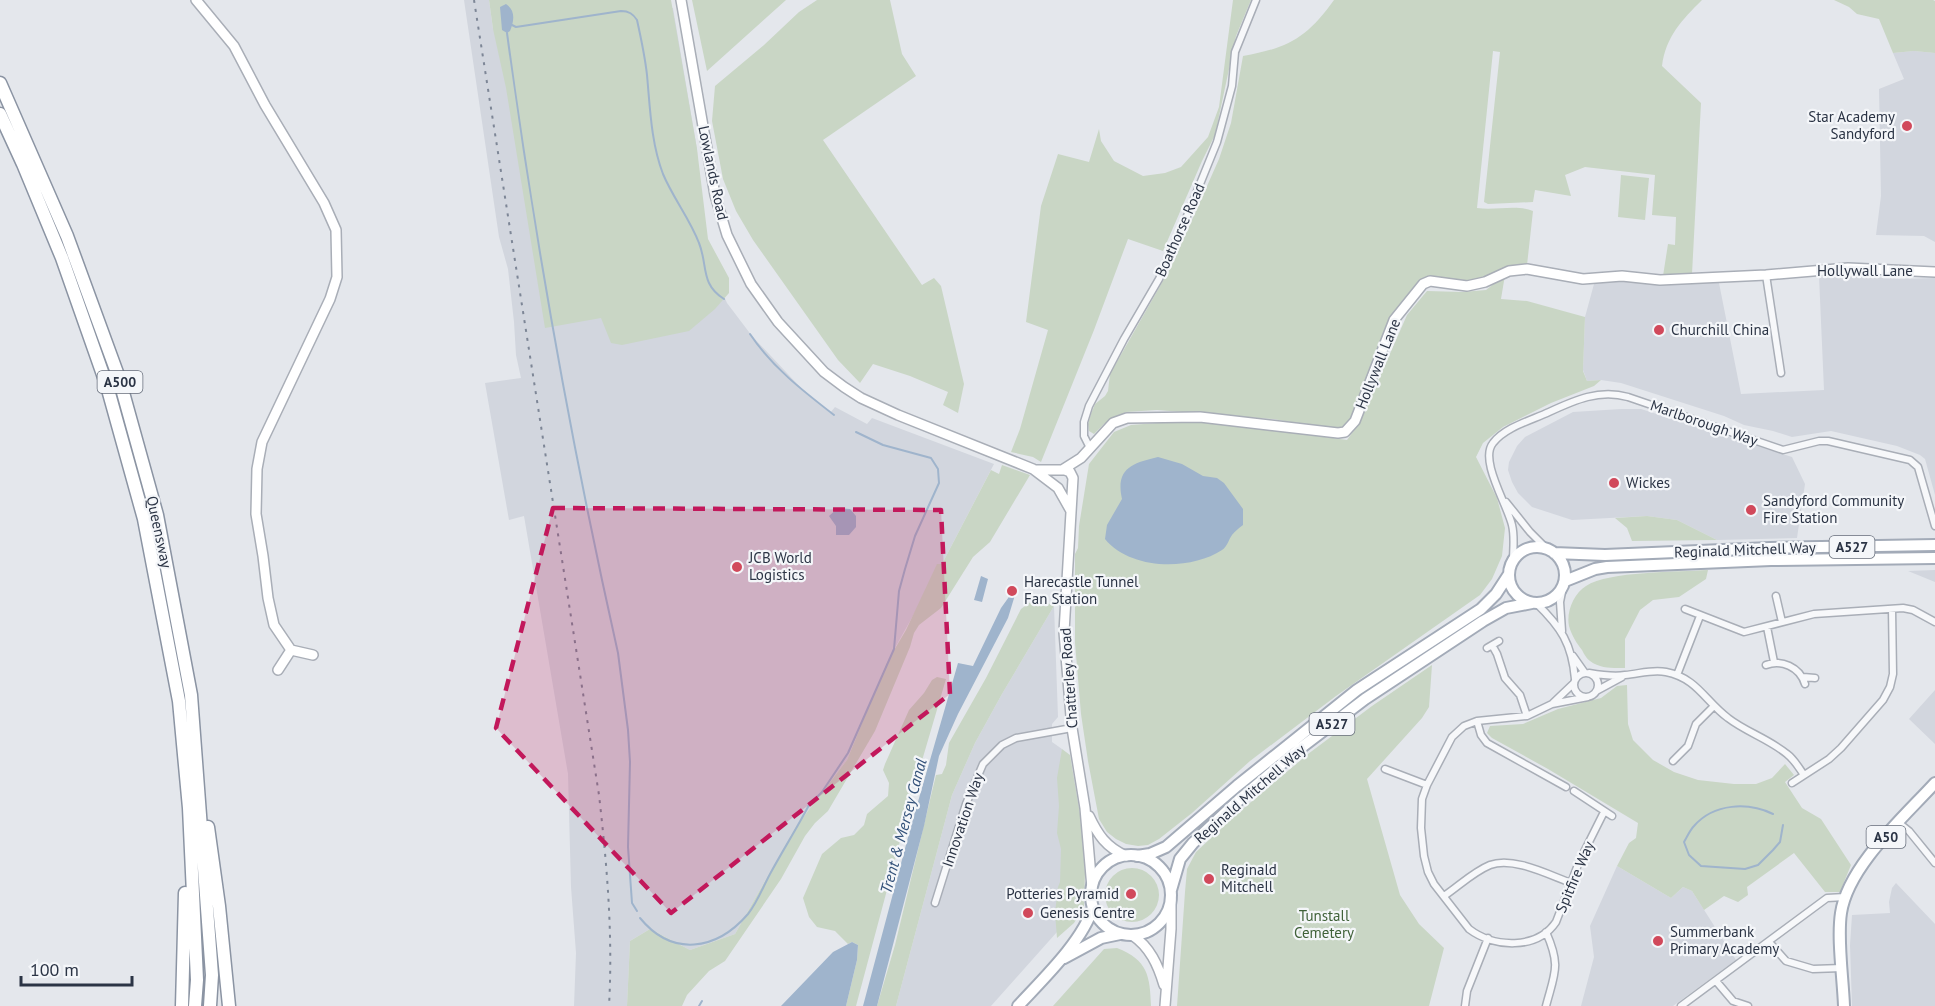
<svg xmlns="http://www.w3.org/2000/svg" width="1935" height="1006" viewBox="0 0 1935 1006" font-family="'PT Sans',sans-serif">
<style>
.built{fill:#d2d6de}
.green{fill:#c9d6c5}
.water{fill:#9fb4cc}
.lines{fill:none;stroke-linecap:round;stroke-linejoin:round}
.stream{stroke:#9fb4cc;stroke-width:2}
.street-casing{stroke:#a9aeb7;stroke-width:9}
.secondary-casing{stroke:#a9aeb7;stroke-width:12}
.primary-casing{stroke:#a3abb8;stroke-width:14}
.highway-casing{stroke:#8b94a3;stroke-width:15}
.street{stroke:#f7f8fa;stroke-width:6}
.secondary{stroke:#fff;stroke-width:9}
.primary{stroke:#fff;stroke-width:10}
.highway{stroke:#fff;stroke-width:12}
.rail{stroke:#7d8696;stroke-width:2;stroke-dasharray:3 6;stroke-linecap:butt}
.marked{fill:#c2185b;fill-opacity:0.2;stroke:#c2185b;stroke-width:4.5;stroke-dasharray:12 8;stroke-linejoin:round}
.poi-dot{fill:#d1495b;stroke:#f4f6f9;stroke-width:2}
.labels{text-anchor:middle;stroke-width:4.5;stroke-linejoin:round;paint-order:stroke}
.shield{fill:#f4f6f9;stroke:#676e7b;stroke-width:1.5}
.shield-label{font-size:14px;font-weight:bold;fill:#2b3445}
.poi-label{font-size:15px;fill:#2b3445;stroke:#f4f6f9;text-anchor:start}
.street-label{font-size:15px;fill:#2b3445;stroke:#f4f6f9}
.park-label{font-size:15px;fill:#3f6138;stroke:#f4f6f9}
.water-label{font-size:16px;font-style:italic;fill:#34527a;stroke:#f4f6f9}
</style>
<rect width="100%" height="100%" fill="#e4e7ec"/>
<path class="built" d="M464,0H489L493,29L673,8L697,149L701,244L727,303L752,336L802,389L830,413L835,407L867,424L872,418L994,464L942,564L887,662L847,760L795,828L735,934L690,950L650,929L630,941L627,1006H574L576,953L571,887L568,774L524,516L509,520L485,383L521,378L516,355L514,322L508,269L499,237Z
M1914,51L1935,53V242L1924,236L1876,235L1881,196L1879,89L1904,79L1893,53Z
M1846,275L1900,279L1935,278V495L1925,459L1920,455L1897,446L1831,431L1792,437L1773,431L1744,425L1724,416L1621,383L1601,380L1587,381L1583,370L1585,317L1594,284L1619,280L1661,283H1719L1741,394L1824,390L1819,276Z
M1621,409H1641L1792,457L1805,484L1797,538L1717,540L1677,520L1647,516L1572,520L1532,507L1518,493L1512,482L1508,470L1509,462L1517,446L1525,437L1573,412Z
M1935,570V582L1908,571Z
M1054,606L1058,717L1052,724V742L1062,749L1075,847L1073,914L991,1006H896L952,795L975,743L1002,694Z
M1935,690V744L1909,719Z
M1617,866L1671,898L1683,887L1692,891L1736,960L1673,1006H1581L1594,957L1590,926Z
M1896,883L1935,924V1006H1852L1850,945L1852,915L1890,913L1889,902L1892,888Z"/>
<path class="green" d="M489,0H671L697,149L708,239L729,278V293L715,309L689,331L622,345L611,343L601,318L545,328L506,88L493,29Z
M692,0H786L707,71Z
M817,0H890L902,54L916,76L823,140L922,285L934,278L941,286L964,384L958,413L943,405L948,392L910,376L873,364L860,383L838,360L753,240L736,211L723,179L712,121L715,86L764,45L799,12Z
M1233,0H1251L1236,36L1215,135L1202,161L1163,251L1128,239L1094,330L1041,462L1033,457L1011,452L1020,429L1048,330L1026,322L1041,206L1058,154L1089,162L1099,129L1101,141L1114,161L1143,176L1165,173L1181,167L1208,137L1219,107Z
M1334,0H1702C1682,20 1666,36 1662,66L1701,103L1692,274L1663,276L1668,244L1675,245L1676,217L1652,215L1655,175L1585,167L1565,175L1571,196L1535,190L1533,202L1488,204L1484,202L1500,52L1493,51L1477,208C1496,211 1515,204 1533,211L1527,265C1505,266 1499,275 1481,280C1464,284 1445,280 1427,278L1399,309L1386,328L1379,352L1349,424L1339,430L1273,419L1157,410L1126,412L1104,424L1094,434L1089,431L1088,424L1091,414L1095,404L1105,396L1108,391L1110,374L1172,265L1219,159L1231,123L1243,56C1288,48 1307,38 1334,0Z
M1834,0H1933L1935,1V53L1914,51L1893,53L1879,19L1857,14L1849,7Z
M1621,175L1649,178L1645,220L1618,217Z
M1505,275L1501,299L1527,301L1585,317L1583,371L1587,381L1601,380L1594,386L1551,403L1503,427L1483,443L1476,457L1497,498L1505,528L1502,556L1492,579L1480,595L1336,696L1250,761L1192,813L1159,839L1148,845L1138,846L1126,844L1116,839L1107,832L1099,819L1088,761L1081,714L1075,643V554L1078,548L1079,526L1089,464L1114,432L1131,425L1157,423L1218,422L1347,440L1360,422L1407,315L1427,291L1462,292L1486,290Z
M1002,465L1030,475L990,542L973,557L941,608L919,625L914,633L910,647L875,731L828,811L815,823L805,836L781,879L725,961L709,971L687,995L682,1006H627L630,941L650,929L690,950L735,934L795,828L847,760L887,662L906,630L937,564H942L991,470L999,474Z
M1647,516L1677,520L1717,540L1632,541L1627,528L1615,518Z
M1708,570L1706,579L1679,597L1653,600L1640,610L1625,639V668C1613,668 1601,669 1590,661C1587,659 1584,654 1582,650C1577,644 1571,634 1569,626C1566,612 1574,593 1586,586C1609,571 1678,572 1708,570Z
M1043,601L1054,606L1002,694L975,743L952,795L896,1006H877L895,945L936,775L942,774L946,765L949,743L986,678L1021,609L1029,603Z
M1432,665L1429,707L1422,718L1367,779L1400,895L1419,924L1444,948L1429,1006H1177L1185,892L1187,869L1196,852L1238,813L1308,754L1372,706Z
M937,677L946,679L921,764L912,778L911,800L856,1006H846L857,960L858,945L852,942L848,944L835,931L817,927L809,917L803,898L822,854L841,838L854,835L864,825L867,814L888,796L889,783L883,770L885,764L909,710L924,693L932,680Z
M1627,685L1628,724L1633,740L1653,760L1674,772L1698,780L1734,784H1756L1772,778L1785,764L1794,775L1785,782L1802,808L1821,819L1851,865L1840,892H1825L1794,853L1747,887L1748,895L1738,902L1724,896L1704,910L1692,891L1683,887L1671,898L1617,866L1629,843L1636,838L1638,823L1548,769L1492,738L1487,733L1490,726L1523,724L1558,709L1601,698L1617,686Z
M1062,749L1070,755L1080,814L1085,873L1084,907L1074,923L1057,938L1055,913L1058,887L1060,882L1061,849L1057,833L1059,806L1057,778Z
M1105 895a27 27 0 1 1 54 0a27 27 0 1 1-54 0Z
M1117,948C1148,960 1150,976 1151,1006H1053L1104,949Z"/>
<path class="water" d="M506,4C516,11 514,21 510,31L507,33L502,30L500,7Z
M1158,457L1182,464L1203,476L1217,478L1224,483L1243,509V525C1239,528 1235,531 1232,535C1229,539 1227,547 1222,550C1190,571 1130,570 1105,539L1107,525L1122,499C1115,468 1133,463 1158,457Z
M838,508L850,509L856,516V527L849,535H836V526L829,516Z
M981,576L988,579L982,602L974,600Z
M1011,594L1015,595L1008,618L958,714L939,756L924,826L877,1006H863L911,826L958,663L973,666L1001,608Z
M852,942L858,945L857,960L846,1006H781L833,952Z"/>
<g class="lines">
<path class="stream" d="M512,25L516,27L621,11C629,11 633,14 637,20C641,38 645,57 647,75C650,107 651,143 663,174C673,198 690,219 699,243C708,265 700,284 724,299
M507,33C535,241 572,448 618,653L628,730L630,762L628,847L632,903L637,911
M750,334C772,367 803,391 834,415
M1773,814C1748,802 1714,803 1694,826C1690,830 1687,837 1684,842L1689,855L1701,866L1745,869L1758,865L1773,850L1780,842L1783,825
M640,918C672,957 716,951 748,914C757,903 763,887 770,874C783,850 797,828 809,805L822,792L848,753L894,649L899,591L905,569L915,536L939,483L938,469L931,458L883,445L856,432
M699,1006L702,1001"/>
<defs>
<path id="street" d="M1766,275L1781,373
M1090,448L1084,436V422L1089,406L1124,339L1159,279L1185,221L1217,142L1232,86L1235,52L1256,0
M1506,502L1530,532L1546,548
M1513,561C1513,549 1515,537 1512,525C1507,504 1479,460 1493,443C1505,427 1532,420 1549,412C1575,400 1599,389 1628,397L1783,450L1819,441H1828L1910,460L1918,467L1935,526
M1776,596L1782,622
M1536,603C1561,627 1572,644 1575,679
M1685,609L1744,632L1814,614L1903,608L1913,610L1935,622
M1767,627L1774,662
M1562,631L1560,602L1563,587
M1492,645L1497,654L1505,678L1520,695L1527,716
M1487,648L1499,641
M1573,656L1585,673
M1766,665C1781,659 1800,667 1805,684
M1574 685a12 12 0 1 1 24 0a12 12 0 1 1-24 0Z
M1589,673C1601,675 1613,677 1625,675C1639,674 1652,669 1666,672C1697,678 1705,701 1728,718C1746,732 1769,739 1787,754C1794,759 1799,768 1804,775
M1677,675L1700,616
M1803,677L1815,678
M1598,690L1622,677
M1588,697L1552,704L1527,716L1477,721L1464,726L1452,737L1427,785L1422,799L1421,828L1424,856L1428,872L1434,884L1469,929C1494,948 1537,950 1556,922L1579,862L1604,812
M1553,703L1574,683
M1477,721L1481,735L1487,743L1566,787
M1673,761L1688,746L1696,724L1714,706
M1385,769L1427,785
M1792,783L1829,759L1841,748L1883,700L1890,687L1893,674L1892,609
M1574,791L1612,816
M1899,823L1909,831L1935,863
M1444,896C1459,886 1473,872 1490,865C1513,856 1549,875 1571,883
M935,903L966,804L983,764L1002,745L1016,738L1072,728
M1769,942L1786,961L1813,969L1842,968
M1716,981L1733,1001L1748,1006
M1465,1006L1467,991L1488,938
M1546,1006C1555,972 1561,966 1546,932
M1681,1006L1827,898L1845,897"/>
<path id="secondary" d="M196,0L234,46L265,105L324,203L336,230L337,277L330,299L262,442L257,469L256,514L263,556L268,598L274,625L291,650L313,655
M681,0L715,195L727,235L751,284L778,322L824,372L844,387L861,398L898,415L1033,469L1058,488L1071,511
M1035,470H1065L1070,472L1073,478L1064,632L1072,728L1085,808L1092,888
M1062,470L1081,458L1113,423L1127,418L1200,417L1338,433L1345,432L1355,421L1394,320L1423,284L1430,281L1467,286L1485,282L1509,271L1527,269L1583,279L1622,276L1660,280L1766,275L1848,268L1935,272
M278,670L291,650
M1089,816C1098,835 1106,847 1126,856
M1132,935C1150,947 1158,965 1164,985
M1165,1006L1171,929V900"/>
<path id="primary" d="M1509 575a28 28 0 1 1 56 0a28 28 0 1 1-56 0Z
M1554,553L1605,555L1770,548L1935,545
M1565,581L1595,569L1607,567L1771,560L1935,558
M1091 895a40 40 0 1 1 80 0a40 40 0 1 1-80 0Z
M1137,856L1150,854L1166,847L1237,786L1357,690L1481,609L1496,594L1509,574
M1171,890L1180,859L1193,843L1240,799L1298,750L1365,699L1483,621L1506,608L1532,603
M1064,958L1101,938L1120,934
M1018,1006C1042,980 1083,941 1093,907
M1844,1006C1843,978 1837,939 1841,913C1848,866 1904,817 1935,783"/>
<path id="highway" d="M0,83L67,236L119,378L157,515L191,695L212,975L210,1006
M0,114L23,164L62,258L107,386L144,519L179,701L189,808L197,980L195,1006
M208,827L219,906L229,1006
M182,1006L185,893"/>
</defs>
<use href="#street" class="street-casing"/>
<use href="#secondary" class="secondary-casing"/>
<use href="#primary" class="primary-casing"/>
<use href="#highway" class="highway-casing"/>
<use href="#street" class="street"/>
<use href="#secondary" class="secondary"/>
<use href="#primary" class="primary"/>
<use href="#highway" class="highway"/>
<path class="rail" d="M474,0L599,795C607,865 613,935 609,1006"/>
</g>
<path class="marked" d="M553,508L941,510L950,694L671,913L496,728Z"/>
<g class="poi-dot">
<circle cx="1907" cy="126" r="6"/>
<circle cx="1659" cy="330" r="6"/>
<circle cx="1614" cy="483" r="6"/>
<circle cx="1751" cy="510" r="6"/>
<circle cx="737" cy="567" r="6"/>
<circle cx="1012" cy="591" r="6"/>
<circle cx="1209" cy="879" r="6"/>
<circle cx="1131" cy="894" r="6"/>
<circle cx="1028" cy="913" r="6"/>
<circle cx="1658" cy="941" r="6"/>
</g>
<g class="labels">
<g class="shield">
<rect x="97.5" y="371" width="45" height="22" rx="4.5"/>
<rect x="1829.5" y="536" width="45" height="22" rx="4.5"/>
<rect x="1309.5" y="713" width="45" height="22" rx="4.5"/>
<rect x="1866.5" y="826" width="39" height="22" rx="4.5"/>
</g>
<g class="shield-label">
<text x="120" y="387">A500</text>
<text x="1852" y="552">A527</text>
<text x="1332" y="729">A527</text>
<text x="1886" y="842">A50</text>
</g>
<g class="poi-label">
<text x="1895" y="122" text-anchor="end">Star Academy<tspan x="1895" dy="17">Sandyford</tspan></text>
<text x="1671" y="335">Churchill China</text>
<text x="1626" y="488">Wickes</text>
<text x="1763" y="506">Sandyford Community<tspan x="1763" dy="17">Fire Station</tspan></text>
<text x="749" y="563">JCB World<tspan x="749" dy="17">Logistics</tspan></text>
<text x="1024" y="587">Harecastle Tunnel<tspan x="1024" dy="17">Fan Station</tspan></text>
<text x="1221" y="875">Reginald<tspan x="1221" dy="17">Mitchell</tspan></text>
<text x="1119" y="899" text-anchor="end">Potteries Pyramid</text>
<text x="1040" y="918">Genesis Centre</text>
<text x="1670" y="937">Summerbank<tspan x="1670" dy="17">Primary Academy</tspan></text>
</g>
<g class="street-label">
<text transform="translate(713 173) rotate(78)" y="5">Lowlands Road</text>
<text transform="translate(1180 230) rotate(-66)" y="5">Boathorse Road</text>
<text x="1865" y="276">Hollywall Lane</text>
<text transform="translate(1378 364) rotate(-68)" y="5">Hollywall Lane</text>
<text transform="translate(1704 423) rotate(19)" y="5">Marlborough Way</text>
<text transform="translate(159 532) rotate(78)" y="5">Queensway</text>
<text transform="translate(1745 550) rotate(-2)" y="5">Reginald Mitchell Way</text>
<text transform="translate(1069 678) rotate(-94)" y="5">Chatterley Road</text>
<text transform="translate(1250 794) rotate(-41)" y="5">Reginald Mitchell Way</text>
<text transform="translate(963 820) rotate(-71)" y="5">Innovation Way</text>
<text transform="translate(1575 877) rotate(-67)" y="5">Spitfire Way</text>
</g>
<g class="park-label">
<text x="1324" y="921">Tunstall<tspan x="1324" dy="17">Cemetery</tspan></text>
</g>
<g class="water-label">
<text transform="translate(903 826) rotate(-75)" y="6">Trent &amp; Mersey Canal</text>
</g>
</g>
<path d="M21 976v9h111v-9" fill="none" stroke="#2b3445" stroke-width="3"/>
<text x="30" y="976" font-size="18" fill="#2b3445" stroke="#f4f6f9" stroke-width="4.5" paint-order="stroke">100 m</text>
</svg>
